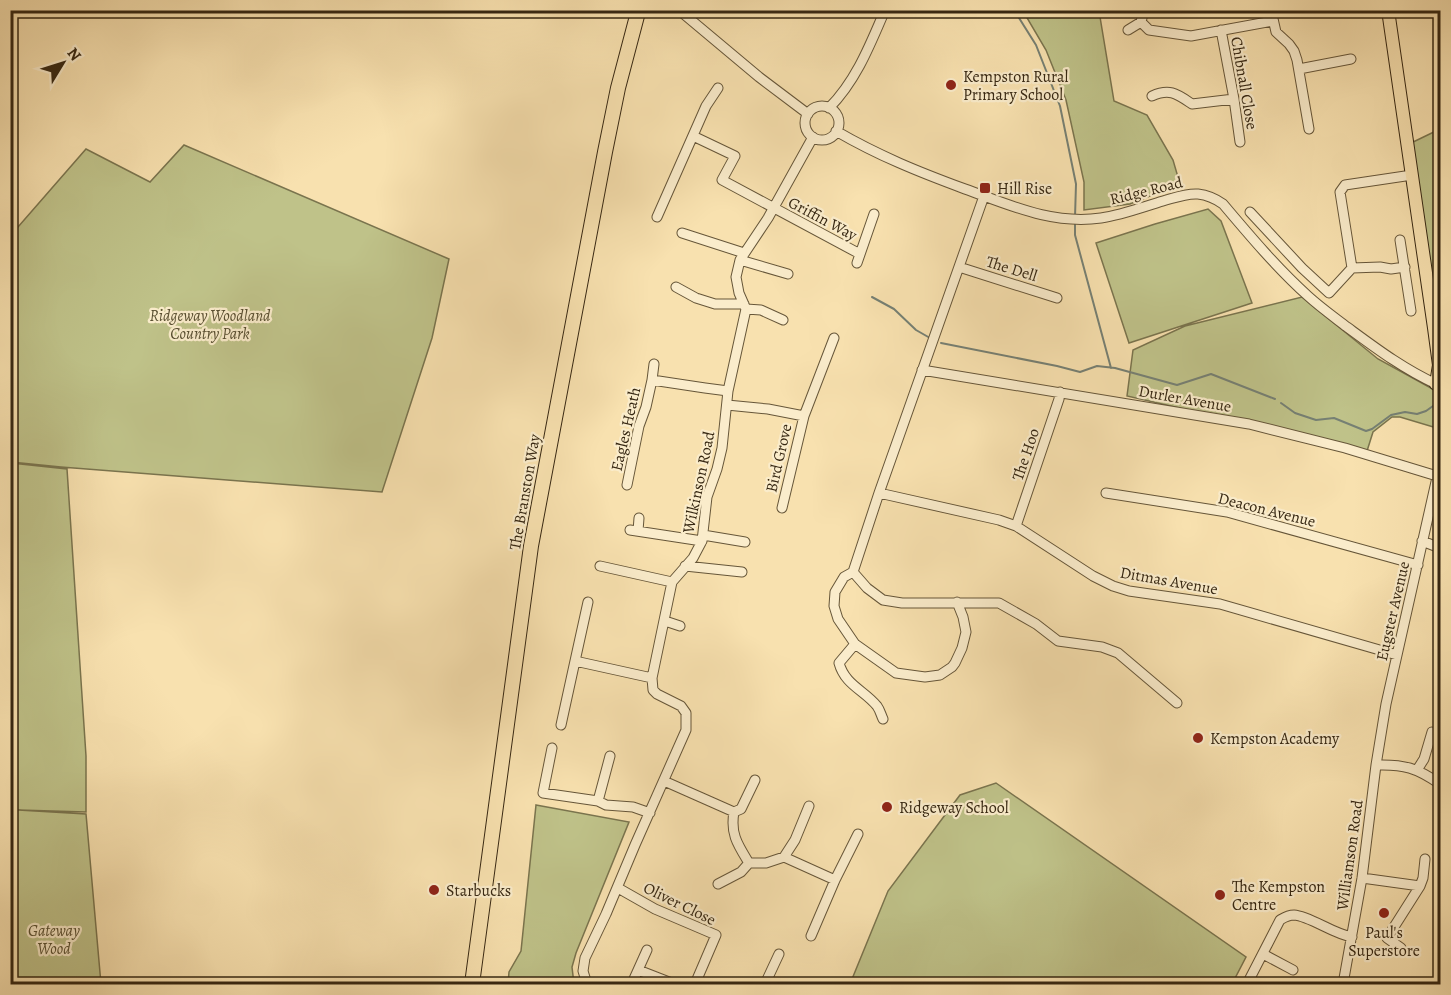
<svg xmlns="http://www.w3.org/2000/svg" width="1451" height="995" viewBox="0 0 1451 995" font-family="Alegreya,serif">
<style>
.green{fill:#bfc289;stroke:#7a744e;stroke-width:1.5}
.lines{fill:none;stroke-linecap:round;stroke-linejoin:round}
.stream{stroke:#768074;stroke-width:2}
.minor-casing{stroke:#665639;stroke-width:11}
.major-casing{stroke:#362712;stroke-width:14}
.highway-casing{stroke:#362712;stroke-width:16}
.minor{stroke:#faeccb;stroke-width:9}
.major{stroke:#f8e1af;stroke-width:12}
.highway{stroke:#f8e1af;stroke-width:14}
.poi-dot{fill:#8f2418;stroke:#faeccb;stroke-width:2}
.labels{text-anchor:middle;stroke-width:4.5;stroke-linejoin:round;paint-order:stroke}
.poi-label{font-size:16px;fill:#362712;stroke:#faeccb;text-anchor:start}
.street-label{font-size:16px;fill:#362712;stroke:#faeccb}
.park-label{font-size:16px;font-style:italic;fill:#584e30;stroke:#faeccb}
</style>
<rect width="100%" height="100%" fill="#f8e1af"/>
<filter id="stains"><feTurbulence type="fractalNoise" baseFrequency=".00333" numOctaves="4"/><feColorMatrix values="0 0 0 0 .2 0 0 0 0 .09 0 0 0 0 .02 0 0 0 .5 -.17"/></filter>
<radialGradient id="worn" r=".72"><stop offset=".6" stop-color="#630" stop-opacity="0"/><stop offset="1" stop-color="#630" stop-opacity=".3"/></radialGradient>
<path class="green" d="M1023,11H1099L1114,101L1147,115L1173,160L1180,184L1130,204L1084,210V182L1066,100L1046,50Z
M1440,129V349L1409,144Z
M184,145L449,259L432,338L382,492L61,467L11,462V235L86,149L150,182Z
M1208,209L1221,221L1252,303L1129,343L1096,243L1155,224Z
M1302,297L1378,359L1440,393V429L1400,417H1392L1373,432L1367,451L1127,396L1133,350L1185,326Z
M11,463L67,469L86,756V812L18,810L86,814L101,984H11L10,811L17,810H10Z
M996,783L1246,957L1232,984H850L888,891L960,795Z
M536,805L629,822L576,953L572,967L574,984H508L509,972L521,951Z"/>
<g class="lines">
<path class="stream" d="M1014,10L1036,45L1060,106L1076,184L1075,217
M1075,222V235L1111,368
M872,297L894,309L916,330L930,338
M941,343L1057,366L1080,372L1097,366L1115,368L1177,385L1211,374L1275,399
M1281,403L1295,413L1316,420L1334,418L1366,431L1372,429L1391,415L1405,412L1417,414L1426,411L1440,401"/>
<defs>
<path id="minor" d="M679,10L759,77L808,114
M1271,10L1276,32L1289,44L1294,51L1297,60L1309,129
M1141,22L1149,30L1191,36L1273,21
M1128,30L1141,22L1144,10
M1221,30L1234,99L1240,142
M1299,69L1351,59
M1152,96C1170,88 1177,94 1192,104L1234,99
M805 123a17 17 0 1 1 34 0a17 17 0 1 1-34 0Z
M829,108C856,81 870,45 885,10
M836,131C879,156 919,172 965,189C1010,205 1052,225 1101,218C1122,215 1143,207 1163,201C1174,198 1186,193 1198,194C1207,195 1216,199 1223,204C1250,236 1277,268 1308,296C1320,307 1334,317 1347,327C1377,349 1402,368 1436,384
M693,136L735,156L722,180L860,254
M1250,212L1302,268L1329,293L1352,268
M657,217L706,106L718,88
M682,233L744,253
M1400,240L1411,311
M740,260L788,274
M857,263L874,214
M959,267L1057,298
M1405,267L1391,269L1380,267L1352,268L1340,192L1345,185L1412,175
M676,287L696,298L715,304H744
M746,309L761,310L783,320
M922,370L1249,424L1345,448L1437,476
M652,380L654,364
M727,405L768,409L804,416L782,508
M804,416L834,338
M627,485L639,426L646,407L652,380L705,388L728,391
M879,493L999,520L1016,526L1093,576L1113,586L1129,591L1220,604L1397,655
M1106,493L1227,512L1418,565
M1016,526L1059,399L1060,392
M630,530L702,541
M638,531L639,518
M703,535L745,542
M1422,541L1440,548
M600,566L672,582
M685,566L742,572
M853,572L879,493L984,196
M588,602L575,661L652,678
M957,602L963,617L966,632L962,648L955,663L952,667L940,675L925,677L896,673L855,644L838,619L834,606L835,592L844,577L853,572L867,588L883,600L902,603H999L1036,624L1058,641L1102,647L1118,653L1177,703
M665,621L680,626
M855,644L839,663C845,685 864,690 877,706C880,710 881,715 883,719
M561,725L575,661
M552,748L543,793L598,801L606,805L633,807L650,813
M1376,765C1404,764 1417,768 1440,784
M1417,770L1424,759L1432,732L1440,734
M664,781L734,812C730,834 738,845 749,863H766L784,857L835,880L811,936
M598,801L610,756
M734,812L741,809L755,780
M784,857L795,840L809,806
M1362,878L1420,886
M835,880L858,834
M718,884L741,872L749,863
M618,888L655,909L716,935L695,984
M1401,948L1387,938L1420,886L1423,878L1425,859
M1263,954L1293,970
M638,970L647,950
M633,981L638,970L674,984
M587,984L583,971L585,958L606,914L635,845L686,730V713L681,706L657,694L653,690L652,678L672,582L693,558L702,541L707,497L717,469L722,448L728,391L746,309L739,293L736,277L740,260L768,218L813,137
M765,984L779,954
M1247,984L1280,920C1285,917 1288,915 1294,915C1310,916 1333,934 1352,937
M1343,984L1362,878L1376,765L1386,704L1440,464"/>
<path id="major" d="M1388,10L1434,328L1439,365L1436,384L1440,386"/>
<path id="highway" d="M472,984L531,546L605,152L618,88L637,16L638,10"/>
</defs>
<use href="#minor" class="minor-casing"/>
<use href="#major" class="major-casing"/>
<use href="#highway" class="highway-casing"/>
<use href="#minor" class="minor"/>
<use href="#major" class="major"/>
<use href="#highway" class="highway"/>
</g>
<g class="poi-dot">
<circle cx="951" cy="85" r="6"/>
<rect x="979" y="182" width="12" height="12" rx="3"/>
<circle cx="1198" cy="738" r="6"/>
<circle cx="887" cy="807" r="6"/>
<circle cx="434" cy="890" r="6"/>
<circle cx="1220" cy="895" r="6"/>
<circle cx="1384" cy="913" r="6"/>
</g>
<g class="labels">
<g class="poi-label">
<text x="963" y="82">Kempston Rural<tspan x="963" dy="18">Primary School</tspan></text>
<text x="997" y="194">Hill Rise</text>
<text x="1210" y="744">Kempston Academy</text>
<text x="899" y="813">Ridgeway School</text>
<text x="1232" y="892">The Kempston<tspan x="1232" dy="18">Centre</tspan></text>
<text x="446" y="896">Starbucks</text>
<text x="1384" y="938" text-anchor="middle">Paul's<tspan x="1384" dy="18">Superstore</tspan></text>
</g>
<g class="street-label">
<text transform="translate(1245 83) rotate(80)" y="6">Chibnall Close</text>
<text transform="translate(1146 190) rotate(-14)" y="6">Ridge Road</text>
<text transform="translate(823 218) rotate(28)" y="6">Griffin Way</text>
<text transform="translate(1012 268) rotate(17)" y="6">The Dell</text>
<text transform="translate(1185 398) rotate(10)" y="6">Durler Avenue</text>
<text transform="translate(625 429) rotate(-77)" y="6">Eagles Heath</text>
<text transform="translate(1025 454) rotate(-71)" y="6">The Hoo</text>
<text transform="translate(778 458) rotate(-77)" y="6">Bird Grove</text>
<text transform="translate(698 482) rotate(-78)" y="6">Wilkinson Road</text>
<text transform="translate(524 492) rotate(-80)" y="6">The Branston Way</text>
<text transform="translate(1267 509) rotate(14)" y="6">Deacon Avenue</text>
<text transform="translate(1169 580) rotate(10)" y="6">Ditmas Avenue</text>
<text transform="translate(1392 611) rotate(-77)" y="6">Eugster Avenue</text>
<text transform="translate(1349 855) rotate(-82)" y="6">Williamson Road</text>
<text transform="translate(680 903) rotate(26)" y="6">Oliver Close</text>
</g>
<g class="park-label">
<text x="210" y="321">Ridgeway Woodland<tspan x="210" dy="18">Country Park</tspan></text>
<text x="54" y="936">Gateway<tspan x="54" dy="18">Wood</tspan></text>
</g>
</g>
<rect width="1451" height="995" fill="none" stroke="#f8e1af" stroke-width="36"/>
<rect x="12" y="12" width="1427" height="971" fill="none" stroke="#362712" stroke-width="3"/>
<rect x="18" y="18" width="1415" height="959" fill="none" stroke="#362712" stroke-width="1.5"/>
<g transform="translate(63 63) rotate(52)" stroke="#faeccb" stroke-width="4.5" paint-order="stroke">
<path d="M0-4.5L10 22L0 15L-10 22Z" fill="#362712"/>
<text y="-9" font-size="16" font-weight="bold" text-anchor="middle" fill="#362712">N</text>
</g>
<rect width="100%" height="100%" filter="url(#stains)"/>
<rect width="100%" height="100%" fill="url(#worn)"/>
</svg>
